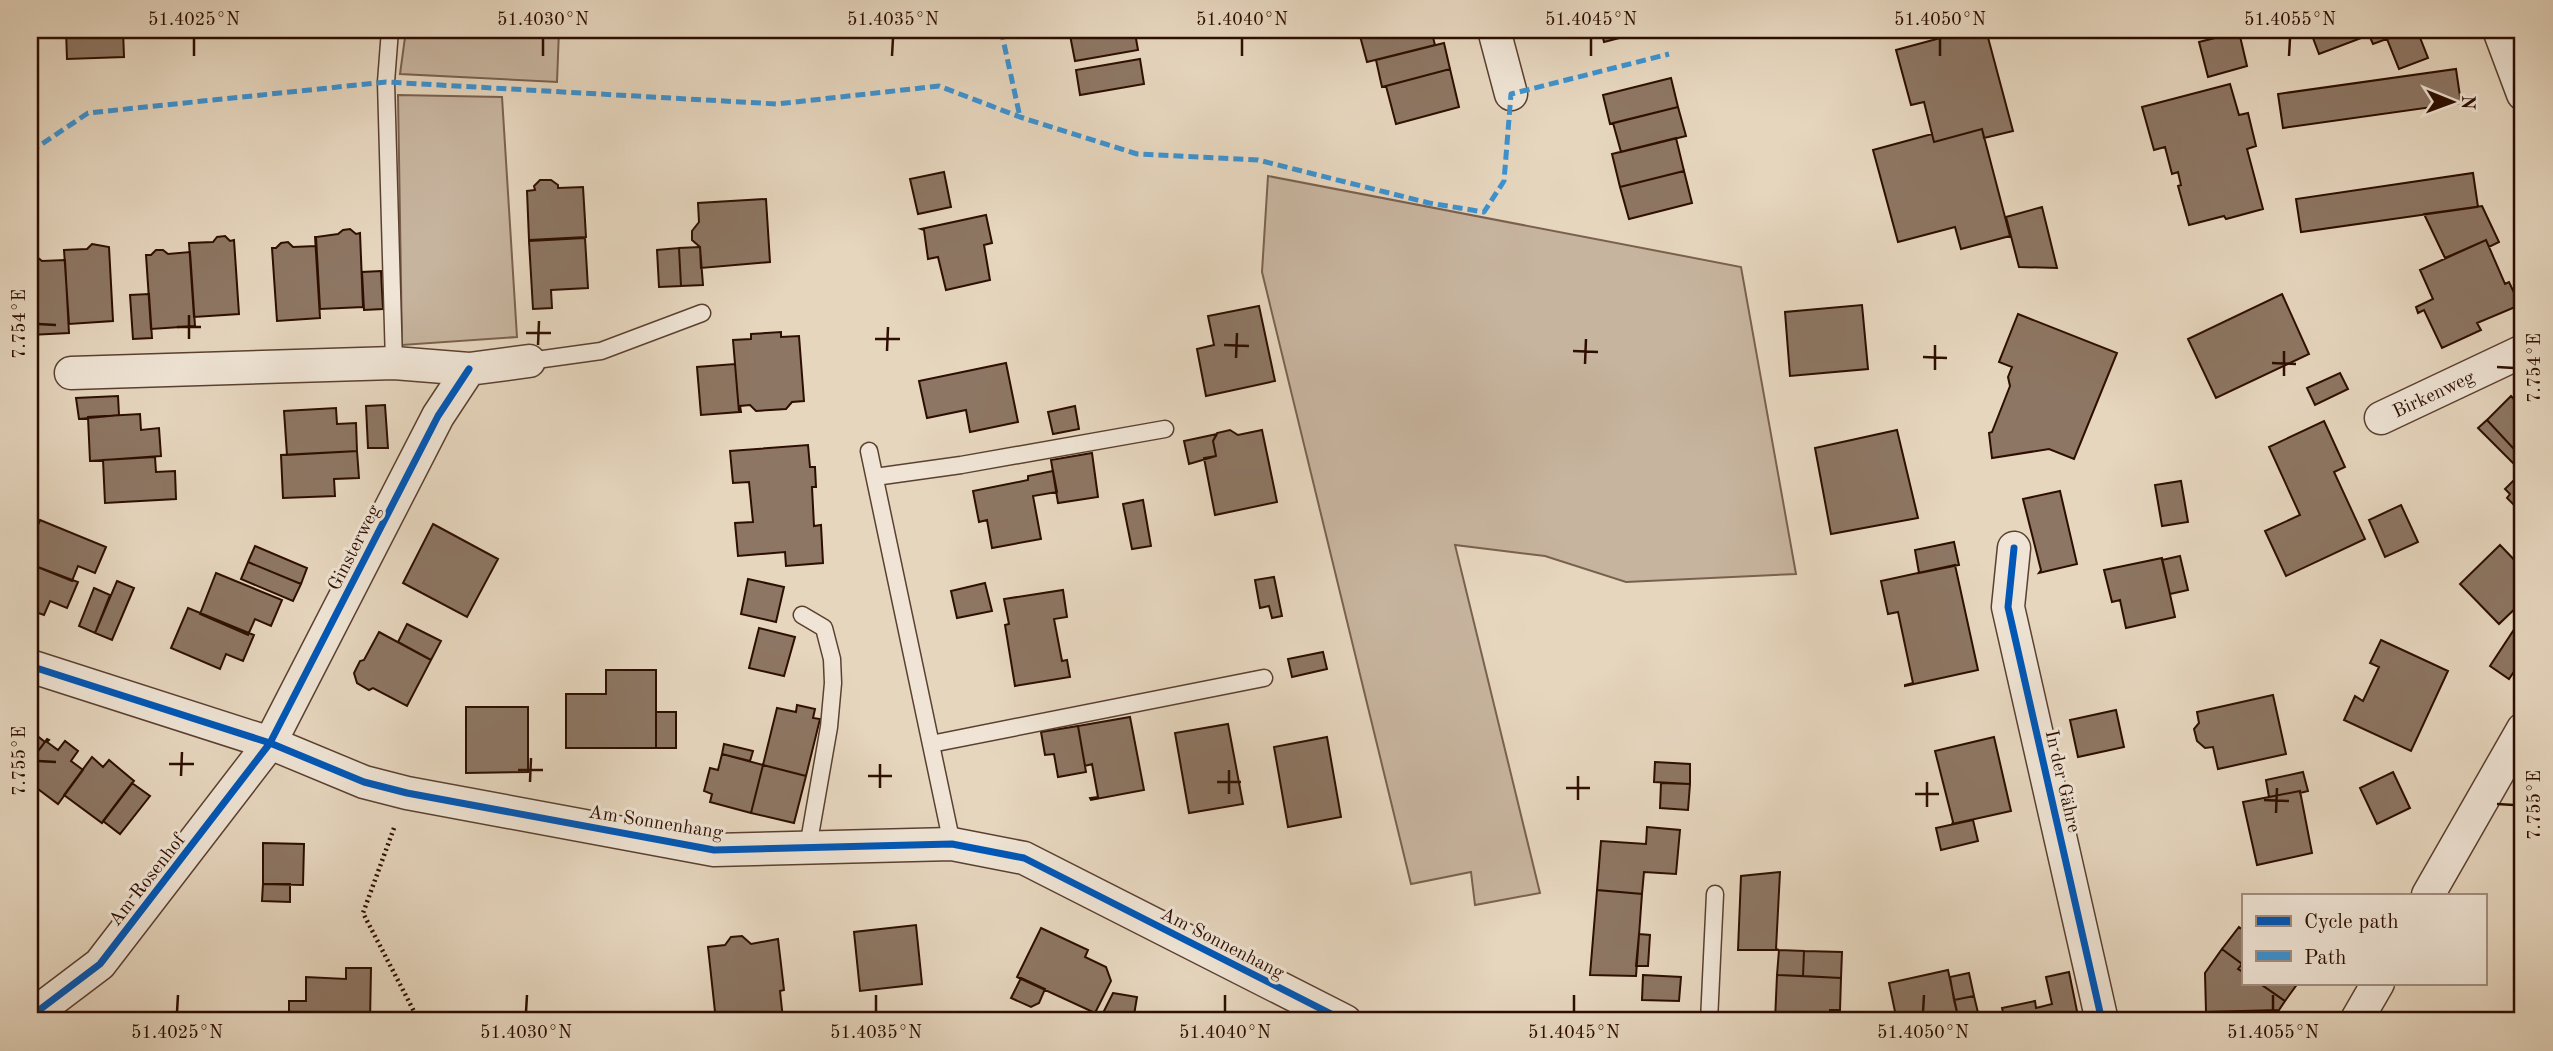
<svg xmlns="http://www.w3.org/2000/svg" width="2553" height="1051" viewBox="0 0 2553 1051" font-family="'Old Standard TT',serif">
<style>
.green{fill:#c7b49e;stroke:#7a614f;stroke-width:2}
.building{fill:#8d7663;stroke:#2d0e00;stroke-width:2}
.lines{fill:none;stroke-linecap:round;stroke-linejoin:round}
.service-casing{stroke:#5b4030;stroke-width:19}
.minor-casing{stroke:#5b4030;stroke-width:35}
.path{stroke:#2d0e00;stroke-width:4.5;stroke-dasharray:2 3.5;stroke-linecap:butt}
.service{stroke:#efe4d5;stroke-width:16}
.minor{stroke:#efe4d5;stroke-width:32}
.quiet{stroke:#3c92d0;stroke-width:5;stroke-dasharray:10 5;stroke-linecap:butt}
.cycleway-casing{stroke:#efe4d5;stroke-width:11}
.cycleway{stroke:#0057b8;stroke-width:7}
.ticks{fill:none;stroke:#2d0e00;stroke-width:2.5}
.labels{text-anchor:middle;stroke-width:6;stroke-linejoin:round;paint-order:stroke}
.street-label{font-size:19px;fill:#2d0e00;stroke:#efe4d5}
.neatline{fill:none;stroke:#2d0e00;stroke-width:2.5}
.ticks-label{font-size:18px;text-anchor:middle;fill:#2d0e00}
</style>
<rect width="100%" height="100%" fill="#e6d6be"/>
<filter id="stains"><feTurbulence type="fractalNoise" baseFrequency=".00286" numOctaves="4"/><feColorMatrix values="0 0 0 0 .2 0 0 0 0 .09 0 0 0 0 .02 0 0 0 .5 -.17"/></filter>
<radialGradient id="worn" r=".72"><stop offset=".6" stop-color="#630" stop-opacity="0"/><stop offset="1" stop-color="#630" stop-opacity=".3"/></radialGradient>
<path class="green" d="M406,30H559L557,82L400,74Z
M398,95L502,97L517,337L402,345Z
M1268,176L1741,267L1796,574L1626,582L1545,556L1455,545L1540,893L1475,905L1471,872L1411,884L1262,272Z"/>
<path class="building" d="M66,30H123L124,57L67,59Z
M660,30H699V37L659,35Z
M699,30H730V38L699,37Z
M1069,30H1137L1135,33L1138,50L1075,61Z
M1358,30H1387L1360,36Z
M1387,30H1431L1435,45L1367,62L1360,36Z
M1542,30H1570L1544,36Z
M1601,30H1650L1604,42Z
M1970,30H1986L2013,131L1984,138L1982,129L1934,142L1924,102L1911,105L1896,50Z
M2310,30H2411L2373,44L2369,35L2319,54Z
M2411,30H2417L2428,58L2399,69L2387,39Z
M2239,32L2247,66L2208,77L2199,42Z
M1444,43L1450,69L1382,87L1376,60Z
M1140,59L1144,84L1080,95L1076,70Z
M1450,69L1459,107L1396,124L1386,86Z
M2456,69L2461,103L2283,128L2278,94Z
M1671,78L1678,107L1610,124L1603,95Z
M2230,84L2239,115L2248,113L2256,146L2247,149L2263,209L2226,219L2224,216L2189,225L2178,186L2181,185L2178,172L2172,174L2165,147L2154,150L2142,107Z
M1678,107L1686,136L1621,152L1613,123Z
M1982,129L2010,236L1961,249L1955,227L1898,242L1873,150L1932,134L1934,142Z
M1676,138L1684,171L1620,187L1612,154Z
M1684,171L1692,203L1629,219L1620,187Z
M944,172L951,207L918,214L910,179Z
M2473,173L2478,207L2301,232L2296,199Z
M540,180H551L558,185V188L583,187L586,237L529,240L527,191L535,190L534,186Z
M766,199L770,262L701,268L700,247L692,240V231L699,222L698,203Z
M2482,206L2499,242L2489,247L2486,240L2445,258L2424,214Z
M2042,207L2057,268L2019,267L2006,217Z
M986,215L992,243L984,245L990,280L946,290L938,257L928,259L924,230L921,229Z
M350,229L356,234L360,233L363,307L320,309L316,237L338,234L343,230Z
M225,236L230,241L234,240L239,314L194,317L189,243L213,242L217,237Z
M315,236L320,318L277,321L272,248H276L281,243L288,242L293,247L316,246Z
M585,238L588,288L551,290L552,308L533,309L529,241Z
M2486,240L2505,284L2509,282L2520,305L2477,323L2481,330L2442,348L2424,310L2418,313L2416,307L2433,299L2420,270Z
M92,244L109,247L113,321L69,324L64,250L87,249Z
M700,247L703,285L681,286L679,248Z
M679,248L681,286L659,287L657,250Z
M156,250H163L168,254L190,252L195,326L151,329L146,255H151Z
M30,257H37L42,261L65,260L69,333L30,335Z
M381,271L383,309L364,310L362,272Z
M149,294L152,338L133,339L130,295Z
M2282,294L2309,354L2216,398L2188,339Z
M1862,305L1868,369L1790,376L1785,312Z
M1259,306L1275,381L1206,396L1197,349L1214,345L1208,316Z
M2018,314L2117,353L2074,459L2049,449L1992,458L1989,433L1992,432L2010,386L2008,377L2012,367L1999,362Z
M781,332V337L799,336L804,401L792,402L786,409L756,411L750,405L740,406L741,412H739L733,340L751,339V334Z
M1006,363L1018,422L970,432L966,410L927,418L919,381Z
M735,364L739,412L701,415L697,367Z
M2340,373L2348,389L2315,405L2307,388Z
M118,396L119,415L79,419L76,398Z
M2511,396L2523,409V443L2520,440L2513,448L2487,420Z
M385,405L388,448H368L366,406Z
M1075,406L1079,429L1053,434L1048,412Z
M336,408L337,424L356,423L357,451L287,455L284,411Z
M140,414L141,430L159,428L161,456L90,461L88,417Z
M2487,420L2513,448L2520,440L2523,443V481L2518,476L2522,472L2478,428Z
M2324,421L2345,467L2334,472L2365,539L2286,576L2265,531L2300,515L2269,447Z
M1230,430L1238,435L1262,430L1277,502L1215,515L1204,458L1216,456L1213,441L1217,433Z
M1897,430L1918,518L1831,534L1815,448Z
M1217,434L1213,441L1216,456L1189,464L1184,441Z
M808,445L810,467H815L816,487H812L814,526L821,525L823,563L786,566L785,552L738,556L735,523L753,522L749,482L733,483L730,451Z
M357,451L359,478L334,479L335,496L283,498L281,455Z
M1092,453L1098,497L1058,503L1051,460Z
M155,457L156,472L175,471L176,499L105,503L103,460Z
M1053,471L1057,492L1033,496L1041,539L992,548L987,520L979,522L973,491L1028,480V476Z
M2518,476L2523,480V514L2507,498L2510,494L2505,489Z
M2181,481L2188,522L2162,526L2155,485Z
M2060,491L2077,564L2039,573L2041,570L2023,499Z
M1143,500L1151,546L1132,549L1123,504Z
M2401,505L2418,542L2385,557L2369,520Z
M40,520L106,547L95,573L78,566L72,581L30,564V544Z
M433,524L498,559L467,617L403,583Z
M1954,542L1959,565L1919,573L1915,550Z
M2500,545L2523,569V601L2499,624L2460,584Z
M255,546L307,568L301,584L248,562Z
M2180,556L2188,590L2170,594L2162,560Z
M2162,558L2175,617L2126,628L2120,600L2112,602L2104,570Z
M248,562L301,584L293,601L241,579Z
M30,564L78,582L67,608L50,601L44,615L30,610Z
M1955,565L1978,670L1905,686V685L1913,683L1898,612L1888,614L1881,581Z
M216,573L282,600L271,626L255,619L248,635L200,614Z
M1274,577L1282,616L1272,618L1269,606L1260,608L1255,580Z
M748,579L784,587L776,622L741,614Z
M117,581L134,588L112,640L95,633Z
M985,583L992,611L957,618L951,591Z
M94,588L110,595L95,633L79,626Z
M1063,590L1067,617L1054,619L1062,661L1067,660L1070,677L1015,686L1005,625L1009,624L1004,599Z
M188,608L254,635L243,661L226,654L220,669L171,648Z
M407,624L441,641L431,660L398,642Z
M2517,625L2523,630V658L2509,679L2490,666Z
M759,628L795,637L784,676L749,668Z
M379,632L431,660L407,706L373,688L369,690L357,683L354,673L360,661L364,660Z
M2381,640L2448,671L2411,751L2344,720L2355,696L2363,701L2379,667L2370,663Z
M1323,652L1327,669L1292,677L1288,659Z
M606,670H656V748H566V694H606Z
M2273,695L2286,754L2218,769L2213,747L2205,748L2197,741L2194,729L2199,723L2197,712Z
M797,705L815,709L813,718L820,719L806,776L763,765L777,708L796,712Z
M466,707H528V772L466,773Z
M2116,710L2124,747L2078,757L2070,720Z
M656,712H676V748H656Z
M1130,717L1144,790L1091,800L1090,798L1098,797L1092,764L1085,766L1078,726Z
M1228,724L1243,804L1189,813L1175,733Z
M1078,726L1086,772L1058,777L1054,754L1045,755L1041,732Z
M31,731L45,742L30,762V733Z
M1327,737L1341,817L1288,827L1274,747Z
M1994,737L2011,811L1952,824L1953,822L1935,751Z
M47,739L49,740L47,742L58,750L65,741L78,751L71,761L83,770L58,804L30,783V762Z
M724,744L753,751L750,761L722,754Z
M722,754L763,765L751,813L710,802L712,794L704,791L710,768L718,770Z
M92,757L103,767L109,760L134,781L102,823L64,795Z
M1655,762L1690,764V784L1654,782Z
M763,765L806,776L794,823L751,813Z
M2303,772L2308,791L2300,793V791L2269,797L2266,780Z
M2393,772L2410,808L2377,824L2360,788Z
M132,783L150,796L120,834L103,821Z
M1661,783L1690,784L1688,810L1660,808Z
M2300,791L2312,853L2257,865L2243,802Z
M1973,820L1978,841L1941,850L1936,828Z
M1647,827L1680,830L1676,874L1644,872L1642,894L1597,890L1601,841L1646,844Z
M263,843L304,844L303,885L263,884Z
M1780,872L1776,949L1779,950H1738L1741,876Z
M263,884H290V902L262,901Z
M1597,890L1642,894L1636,976L1590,975Z
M916,925L922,984L860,991L854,932Z
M2239,927L2243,930V972L2238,969L2242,964L2222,949Z
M1041,928L1088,950L1085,957L1106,967L1111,981L1095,1013L1017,977Z
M1639,934L1650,935L1648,966H1636Z
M742,936L751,944L778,939L784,990L780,991L783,1019L763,1021H716L708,947L725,945L731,937Z
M2222,949L2242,964L2238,969L2243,972V983H2259L2285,1001L2279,1010L2206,1012L2205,973Z
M1779,950L1804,951L1803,976L1777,975Z
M1804,951L1842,952L1841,978L1803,976Z
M346,968H371L370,1021H289V1001H306V977L346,979Z
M1948,970L1959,1021H1897L1889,983Z
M2069,972L2079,1021H2005L2002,1008L2035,1001L2036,1008L2052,1004L2046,977Z
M1969,973L1974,996L1954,1000L1950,977Z
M1643,975L1681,977L1679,1001L1642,1000Z
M1777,975L1841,978L1840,1010H1830L1829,1021H1775Z
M1021,978L1045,989L1039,1003L1031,1007L1011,998Z
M2259,983H2298L2285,1001Z
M1113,993L1137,997L1133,1021H1099Z
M1974,996L1980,1021H1959L1954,1000Z
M816,1013V1021H793L792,1016Z
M1221,1013L1223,1021H1181Z"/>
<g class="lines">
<defs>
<path id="service" d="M390,30L386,82L394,363
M529,361L601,351L702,313
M869,451L952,844
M875,477L961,465L1165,429
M802,615L824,628L832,659L833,683L829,727L808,847
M931,744L1264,678
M1709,1021L1715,894"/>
<path id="minor" d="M1494,30L1511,94
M2499,30L2523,94
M71,373L394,363L469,369L529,361
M2381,418L2523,351
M2014,548L2008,607L2102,1021
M30,666L270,743L364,782L407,793L714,850L952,844L1024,858L1345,1021
M2428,895L2523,729
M30,1017L100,964L270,743L438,416L469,369
M2356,1021L2378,983"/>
</defs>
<use href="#service" class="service-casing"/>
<use href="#minor" class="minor-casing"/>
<path class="path" d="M394,828L363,913L419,1021"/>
<use href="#service" class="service"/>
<use href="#minor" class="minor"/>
<path class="quiet" d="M1001,30L1020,117
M30,152L88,113L386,82L777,104L939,86L1020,117L1137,154L1258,160L1429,203L1484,212L1504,181L1511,94L1669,54"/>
<defs>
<path id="cycleway" d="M2014,548L2008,607L2102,1021
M30,666L270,743L364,782L407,793L714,850L952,844L1024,858L1345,1021
M30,1017L100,964L270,743L438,416L469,369"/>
</defs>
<use href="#cycleway" class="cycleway-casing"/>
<use href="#cycleway" class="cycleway"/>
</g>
<path class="ticks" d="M194,56V38M543,56V38M892,56L893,38M1242,56V38M1591,56V38M1940,56V38M2289,56L2290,38M38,324L56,325M177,327H201M526,333H551M189,339V315M875,339H900M538,345L539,321M1224,345L1249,346M887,351L888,327M1573,351L1598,352M1923,357L1947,358M1236,358L1237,333M2272,363L2296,364M1585,364L1586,339M2497,367L2514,368M1935,370V345M2284,376V351M38,761L56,762M169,764H194M518,770H543M181,776L182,752M868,776H892M530,782L531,758M1217,782H1241M880,788V764M1566,788H1590M1229,794V770M1915,794H1939M1578,800V776M2264,800L2289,801M2497,804L2514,805M1927,807V782M2276,813L2277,788M177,1012L178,995M526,1012L527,995M876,1012V995M1225,1012V995M1574,1012V995M1923,1012L1924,995M2273,1012V995"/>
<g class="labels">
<g class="street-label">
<text transform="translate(2433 393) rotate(-25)" y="7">Birkenweg</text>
<text transform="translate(353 547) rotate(-63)" y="7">Ginsterweg</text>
<text transform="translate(2064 781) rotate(77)" y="7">In der Gähre</text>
<text transform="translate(656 821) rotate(9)" y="7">Am Sonnenhang</text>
<text transform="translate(146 879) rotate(-52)" y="7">Am Rosenhof</text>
<text transform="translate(1223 942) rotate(27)" y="7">Am Sonnenhang</text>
</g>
</g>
<rect width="2553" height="1051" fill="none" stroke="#e6d6be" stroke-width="77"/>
<rect x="2242" y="894" width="245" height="91" fill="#efe4d5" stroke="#a18e80" stroke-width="2"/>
<rect x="2256" y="916" width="35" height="10" fill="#0057b8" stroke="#a18e80" stroke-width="2"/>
<text x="2304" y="928" font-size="21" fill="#2d0e00">Cycle path</text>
<rect x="2256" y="951" width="35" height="10" fill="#3c92d0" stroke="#a18e80" stroke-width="2"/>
<text x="2304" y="964" font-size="21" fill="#2d0e00">Path</text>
<g transform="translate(2452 102) rotate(91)" stroke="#efe4d5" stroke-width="5" paint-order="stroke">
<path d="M0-5L12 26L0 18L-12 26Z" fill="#2d0e00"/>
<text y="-10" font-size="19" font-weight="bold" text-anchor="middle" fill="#2d0e00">N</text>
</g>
<rect x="38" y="38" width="2476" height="974" class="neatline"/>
<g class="ticks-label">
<text x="194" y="25">51.4025°N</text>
<text x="543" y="25">51.4030°N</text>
<text x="893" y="25">51.4035°N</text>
<text x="1242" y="25">51.4040°N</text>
<text x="1591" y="25">51.4045°N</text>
<text x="1940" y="25">51.4050°N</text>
<text x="2290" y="25">51.4055°N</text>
<text transform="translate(19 324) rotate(-90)" y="6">7.754°E</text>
<text transform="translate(2534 368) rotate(-90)" y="6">7.754°E</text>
<text transform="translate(19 761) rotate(-90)" y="6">7.755°E</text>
<text transform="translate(2534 805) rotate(-90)" y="6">7.755°E</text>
<text x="177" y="1038">51.4025°N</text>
<text x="526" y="1038">51.4030°N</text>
<text x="876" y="1038">51.4035°N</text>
<text x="1225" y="1038">51.4040°N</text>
<text x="1574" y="1038">51.4045°N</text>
<text x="1923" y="1038">51.4050°N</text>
<text x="2273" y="1038">51.4055°N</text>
</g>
<rect width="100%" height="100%" filter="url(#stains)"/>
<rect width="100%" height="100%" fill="url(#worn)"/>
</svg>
